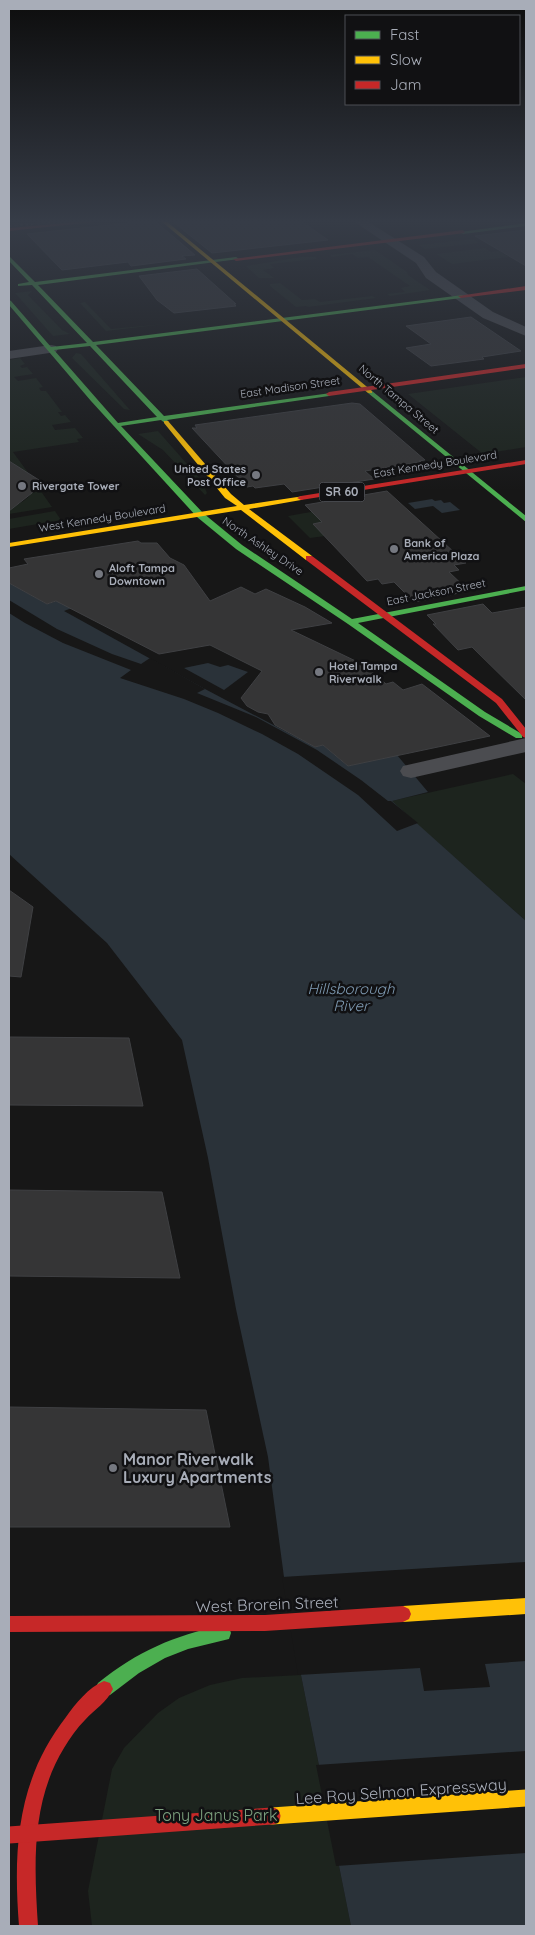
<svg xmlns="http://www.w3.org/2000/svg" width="535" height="1935" viewBox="0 0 535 1935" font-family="Quicksand,sans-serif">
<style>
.green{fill:#1d241e}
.water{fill:#2a3239}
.pier{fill:#171717}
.building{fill:#353536;stroke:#3f4043}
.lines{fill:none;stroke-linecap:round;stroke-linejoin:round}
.street{fill:#4b4c50;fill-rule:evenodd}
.fast{fill:#4caf50;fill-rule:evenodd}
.slow{fill:#ffc107;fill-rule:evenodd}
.jam{fill:#c62828;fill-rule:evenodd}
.rail{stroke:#4b4c4f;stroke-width:2;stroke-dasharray:3 2.5;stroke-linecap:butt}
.slow-bridge{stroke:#ffc107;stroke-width:17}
.jam-bridge{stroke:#c62828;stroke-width:17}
.poi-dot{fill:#757880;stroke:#111113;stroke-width:2}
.labels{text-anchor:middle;stroke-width:5;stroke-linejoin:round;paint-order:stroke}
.far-street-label{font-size:11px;fill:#a8adb8;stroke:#111113}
.far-poi-label{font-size:11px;font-weight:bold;fill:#a8adb8;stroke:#111113;text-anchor:start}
.shield{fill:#111113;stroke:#7b7e86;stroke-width:1}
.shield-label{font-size:12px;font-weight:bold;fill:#a8adb8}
.water-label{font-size:15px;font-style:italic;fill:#7f9bb3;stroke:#111113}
.near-poi-label{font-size:16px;font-weight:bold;fill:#a8adb8;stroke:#111113;text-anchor:start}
.near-street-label{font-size:16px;fill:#a8adb8;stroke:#111113}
.near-park-label{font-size:16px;fill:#7fa381;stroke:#111113}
</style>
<rect width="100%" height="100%" fill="#171717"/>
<path class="green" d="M473,239L479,243L425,249L419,245Z
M485,248L491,252L499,251L509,257L452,264L436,254Z
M375,250L407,272L408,275L430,290L390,296L387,294L405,292L401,288L410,286L368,257L358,258L352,254L332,257L330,255Z
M301,257H315L317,259L270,264L274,268L263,270L274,278H259L246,266Z
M280,283L302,300L315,299L320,302L372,296L376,298L308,307L306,306L296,307L270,286V284Z
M32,291L28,295L62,330L70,334L53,336L15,293Z
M85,302L111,329L165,324L106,331L80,303Z
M76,353L81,354L130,410L124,409L72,358Z
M20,358L25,364L20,366L22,368L27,367L33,374L14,377L18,381L36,378L43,387L39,388L41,391H46L62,412H58L61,416L65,415L71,422L52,425L55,430L75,428L83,438L77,439L79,442L13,452L29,474L9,465V360Z
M526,377V447L483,454L408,394Z
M158,431L202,481L207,493L205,495L163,450L138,434Z
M35,483L52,507L9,514V508C20,504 34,497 35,483Z
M322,510L318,518L322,522L313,524L325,536L310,538L288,516Z
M55,511L61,520L9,529V519Z
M513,774L526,784V921L391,801Z
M301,1675L351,1926H92L88,1891L112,1769L124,1748L158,1713L179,1698L210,1685L242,1678Z"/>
<path class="water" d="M432,499L435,501L441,500L444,503L450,502L460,510L442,513L433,506L415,509L408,503Z
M9,583L47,604L68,598L82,604L64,611L205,689L315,747L323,745L348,766L397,755L428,792L392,801L526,921V1926H351L301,1675L284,1577L268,1457L236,1309L208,1158L182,1040L107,943L9,854Z
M208,663L220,667L228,665L248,672L224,690L184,668Z"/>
<path class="pier" d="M9,600L57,629L112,654L141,664L150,658L205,689L197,693L256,717L317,750L361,780L388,801H391L418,823L397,831L358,795L298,754L262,734L218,713L184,699L120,678L131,670L63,643L25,623L9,613Z
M526,1562V1661L485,1664L490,1687L424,1691L420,1668L298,1675L282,1577Z
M526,1751V1853L336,1866L316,1765Z"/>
<path class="building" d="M146,221H155L195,255L182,256L186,259L131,266L128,262L62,270L27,234Z
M172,221H301L328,240L212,253Z
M526,230V266L475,236Z
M197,269L236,304H234L236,306L174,313L157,300L139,276Z
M471,317L521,351L482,357L484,359L431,366L406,348L431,344L406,326Z
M352,403L360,404L425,460L419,461L421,462L365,471L374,479L292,492L284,484L255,488L253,486L247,487L192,428H197L195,425Z
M9,461L39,480L32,493L9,511Z
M387,491L466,563L454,565L459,570L449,572L469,591L414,602L394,582L382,584L378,579L367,581L313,524L322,522L305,505Z
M138,541L141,543H157L170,558L184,565L210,601L241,587L255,594L266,589L305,607L332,623L291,630L364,665L386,684L393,682L403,690L422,684L490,736L348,766L323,745L315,747L275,725L268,714L258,712L247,706L241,698L262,671L210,645L159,654L56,601L47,604L9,583V568L28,564L24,559Z
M483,604L492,613L526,607V700L472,647L458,650L433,624H436L427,615Z
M9,890L33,907L21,977L9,976Z
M9,1037L129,1038L143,1106L9,1105Z
M9,1190L162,1192L180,1278L9,1276Z
M9,1407L206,1410L230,1527H9Z"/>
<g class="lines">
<path class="street" d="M353,221H367L424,257L436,272L493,312L526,327V336L483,318L426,278L416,263Z
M51,345L56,346L58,349L56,352L9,359V351Z
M526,738V752L411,778L403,776L400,771L403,766Z"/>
<path class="fast" d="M526,223V226L463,234L460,232Z
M9,256L35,282L236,257L239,259L38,285L93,342L463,295L461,298L96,345L164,416L331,393L332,394L329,396L167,420L169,422L166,424L161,420L121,426L203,513L242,545L352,619L526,586V590L358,623L485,712L522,734V738H516L479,716L348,624L236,549L197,517L91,401L9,305V300L11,301L51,347L87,343L32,285L18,286V284L29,282L9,261ZM90,346L157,417L118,423L54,350Z
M368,391H372L526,516V522L368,393Z
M223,1625L229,1627L231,1633L229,1639L188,1649L165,1658L139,1673L110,1695L104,1697L98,1695L95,1689L98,1683C138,1651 173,1636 223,1625Z"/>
<path class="slow" d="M161,221H166L372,391V393H368Z
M164,421H168L231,494L244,505L304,496L305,498L301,500L249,509L312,556V560H306L241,510L9,547V543L237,506L225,498L164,423Z
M526,1598V1614L403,1622L397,1619L395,1614L397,1609L403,1606Z"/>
<path class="jam" d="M89,221H103L9,231V228Z
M463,230L465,233L236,261L233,259Z
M526,286V290L461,298L458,296Z
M526,364V368L329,396L326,394L329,392Z
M526,460V464L301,500L297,498L301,496Z
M306,556H312L502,699L526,729V738L523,737L496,703L306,560Z
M403,1606L409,1609L411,1614L409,1619L403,1622L265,1631L9,1632V1616L265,1615Z
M104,1681L110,1683L113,1689C107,1702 94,1710 85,1720C77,1728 70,1738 64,1748C31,1802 34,1865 38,1926H19C13,1849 17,1780 66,1717C75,1704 89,1687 104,1681Z"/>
<path class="rail" d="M9,226L69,221"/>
<path class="slow-bridge" d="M272,1816L526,1798"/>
<path class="jam-bridge" d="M9,1835L272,1816"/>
</g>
<linearGradient id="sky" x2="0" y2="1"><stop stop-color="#0d0d0d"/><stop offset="0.45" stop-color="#363c47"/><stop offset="1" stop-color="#363c47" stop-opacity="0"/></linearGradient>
<rect width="535" height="491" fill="url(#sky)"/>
<g class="poi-dot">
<circle cx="256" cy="475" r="5"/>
<circle cx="22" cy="486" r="5"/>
<circle cx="394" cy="549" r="5"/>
<circle cx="99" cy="574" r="5"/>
<circle cx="319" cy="672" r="5"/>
<circle cx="113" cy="1468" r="5"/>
</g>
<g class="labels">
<g class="far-street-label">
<text transform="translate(290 387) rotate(-8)" y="4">East Madison Street</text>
<text transform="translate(399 399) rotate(40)" y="4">North Tampa Street</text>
<text transform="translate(435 464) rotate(-9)" y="4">East Kennedy Boulevard</text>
<text transform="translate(102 518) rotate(-9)" y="4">West Kennedy Boulevard</text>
<text transform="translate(263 546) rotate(34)" y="4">North Ashley Drive</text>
<text transform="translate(436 592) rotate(-11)" y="4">East Jackson Street</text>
</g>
<g class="far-poi-label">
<text x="246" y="473" text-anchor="end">United States<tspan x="246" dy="13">Post Office</tspan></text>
<text x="32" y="490">Rivergate Tower</text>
<text x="404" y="547">Bank of<tspan x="404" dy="13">America Plaza</tspan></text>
<text x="109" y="572">Aloft Tampa<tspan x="109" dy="13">Downtown</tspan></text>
<text x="329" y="670">Hotel Tampa<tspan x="329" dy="13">Riverwalk</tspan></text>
</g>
<rect class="shield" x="319.5" y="482.5" width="45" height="19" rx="4"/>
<g class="shield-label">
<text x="342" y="496">SR 60</text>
</g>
<g class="water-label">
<text x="351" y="994">Hillsborough<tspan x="351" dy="17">River</tspan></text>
</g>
<g class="near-poi-label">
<text x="123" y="1465">Manor Riverwalk<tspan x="123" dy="18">Luxury Apartments</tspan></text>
</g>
<g class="near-street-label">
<text transform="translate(267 1604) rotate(-2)" y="6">West Brorein Street</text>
<text transform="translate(401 1791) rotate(-4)" y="6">Lee Roy Selmon Expressway</text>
</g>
<g class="near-park-label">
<text x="216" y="1821">Tony Janus Park</text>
</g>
</g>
<rect width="535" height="1935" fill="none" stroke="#a8adb8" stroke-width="20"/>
<rect x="345" y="15" width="175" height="90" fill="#111113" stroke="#4d4f55"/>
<rect x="355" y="31" width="25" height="8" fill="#4caf50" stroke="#4d4f55"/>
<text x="390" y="40" font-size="15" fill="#a8adb8">Fast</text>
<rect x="355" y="56" width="25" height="8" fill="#ffc107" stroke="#4d4f55"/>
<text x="390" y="65" font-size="15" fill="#a8adb8">Slow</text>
<rect x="355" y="81" width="25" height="8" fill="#c62828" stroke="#4d4f55"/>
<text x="390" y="90" font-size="15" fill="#a8adb8">Jam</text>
</svg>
